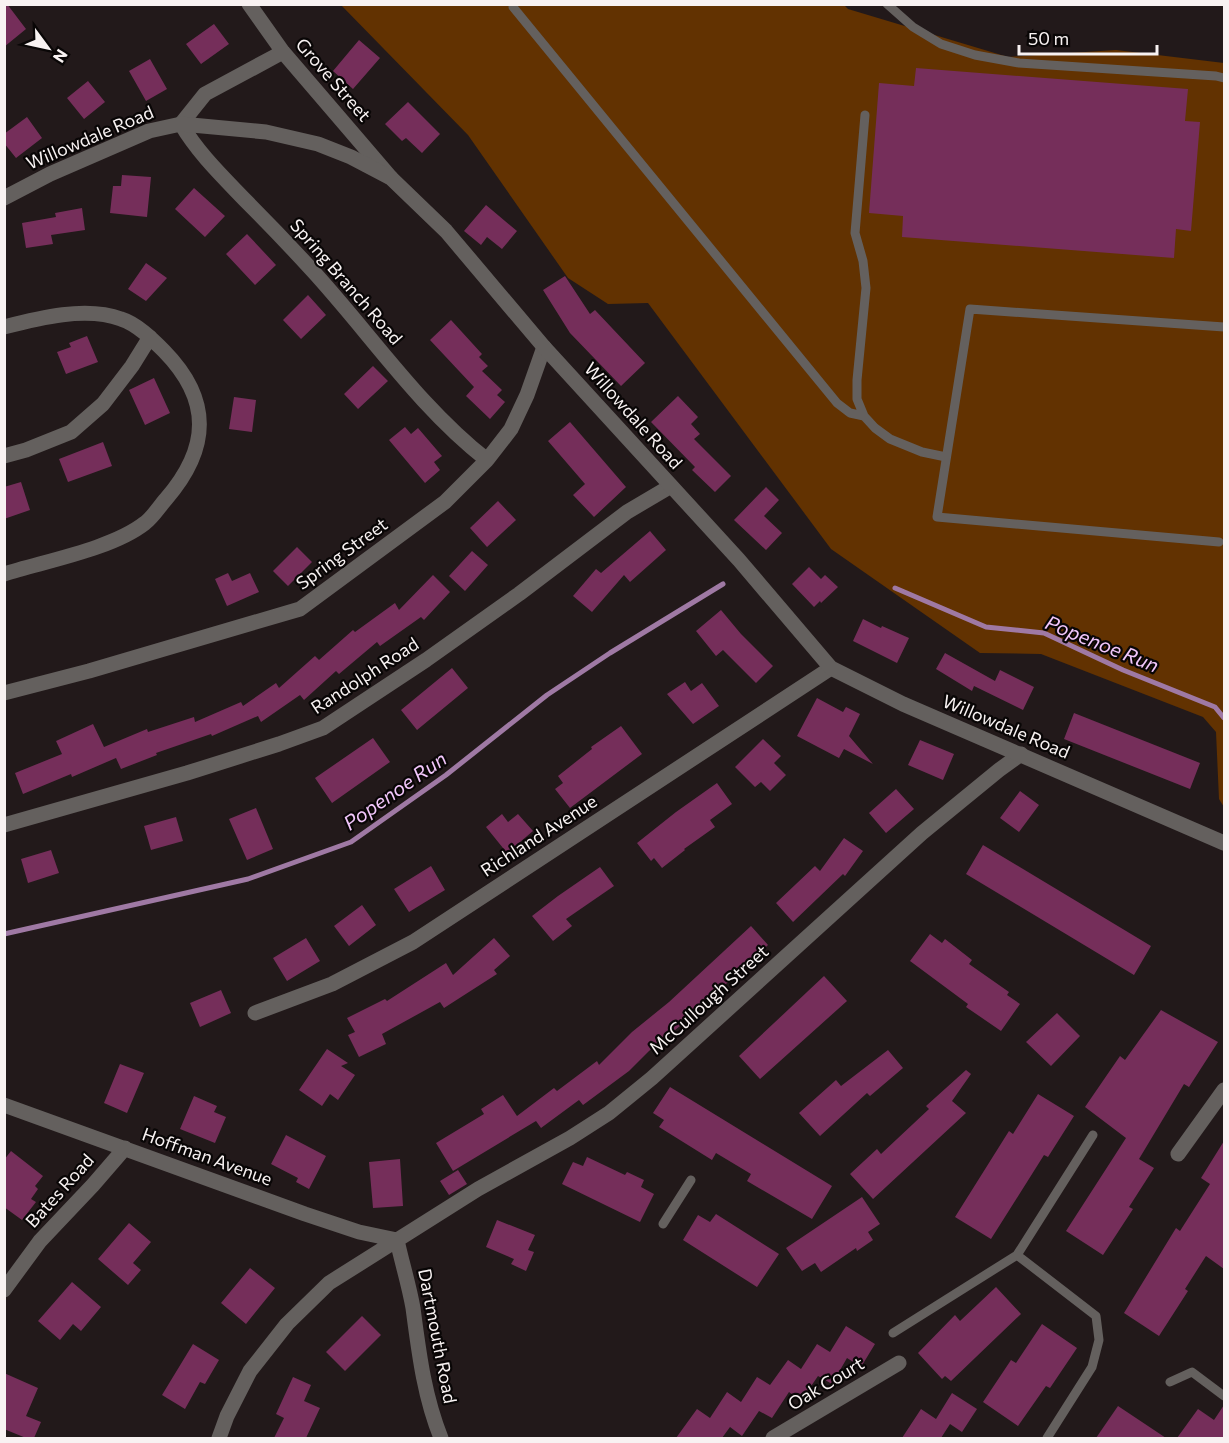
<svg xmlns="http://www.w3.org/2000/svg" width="1229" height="1443" viewBox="0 0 1229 1443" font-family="Commissioner,sans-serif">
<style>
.green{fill:#623201}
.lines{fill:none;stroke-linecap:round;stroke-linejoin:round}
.stream{stroke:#9f79a4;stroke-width:5}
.building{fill:#752e5a}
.service{stroke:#64605e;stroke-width:9}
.minor{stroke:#64605e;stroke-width:15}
.tertiary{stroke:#64605e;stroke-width:15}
.labels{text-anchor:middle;stroke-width:4.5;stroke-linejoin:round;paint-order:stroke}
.street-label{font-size:18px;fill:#f8f2f2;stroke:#090606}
.water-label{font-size:20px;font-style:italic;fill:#f3c7fc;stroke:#090606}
</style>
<rect width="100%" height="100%" fill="#22191a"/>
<path class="green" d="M341,5H844L848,9L1008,57L1116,50L1224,63V807L1219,799L1216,732L1203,717L1041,654L980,653L831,549L648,303L608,304L568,278L468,135Z"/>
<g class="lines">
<path class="stream" d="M895,588L986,627L1044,633L1123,670L1215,707L1224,718
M4,934L248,879L351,842L446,775L547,695L610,653L723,584"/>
</g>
<path class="building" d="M4,4H7L26,29L4,47Z
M214,24L229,44L201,64L186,44Z
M359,40L380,58L353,89L333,71Z
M150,59L167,89L146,101L129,71Z
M916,68L1188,89L1185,121L1200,122L1191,231L1176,229L1174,258L902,237L903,216L869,213L879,83L914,86Z
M88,81L105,102L84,119L67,98Z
M408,102L440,134L422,153L406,138L402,141L385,124Z
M27,117L42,138L16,158L4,143V134Z
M122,175L151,177L147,217L110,213L113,186H121Z
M194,188L225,216L205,237L175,209Z
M486,205L517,231L502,249L487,237L481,245L464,231Z
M82,208L85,230L51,235L53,244L26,248L22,223L56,217L55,213Z
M247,234L276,265L255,285L226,254Z
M146,263L167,278L146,301L128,289Z
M565,276L590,314L595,310L645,363L621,386L570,333L543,290Z
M308,295L326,315L301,339L283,320Z
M451,320L482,354L479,357L488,366L482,371L502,390L497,395L505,402L490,419L466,396L474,387L430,340Z
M87,336L98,362L66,374L57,352L71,347L69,343Z
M373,366L388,381L358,409L344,394Z
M154,378L170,413L145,425L129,390Z
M678,396L698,417L691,424L700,434L694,439L731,476L715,492L692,470L695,467L651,422Z
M234,397L256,400L252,432L229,429Z
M570,422L626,487L594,517L573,495L585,484L548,441Z
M405,427L411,434L418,428L442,456L434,462L440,470L425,483L389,440Z
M103,442L112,466L68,482L59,459Z
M21,482L30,510L4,519V487Z
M766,487L779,500L764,516L782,533L766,550L734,520Z
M498,501L516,520L487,547L470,528Z
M650,531L666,550L630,582L624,575L592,612L573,596L596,569L601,573Z
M297,547L312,562L288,586L273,571Z
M472,551L488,565L465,591L449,576Z
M809,567L821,579L825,575L838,587L821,603L820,601L814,607L792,584Z
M228,573L232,581L250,573L259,592L227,606L215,579Z
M433,575L450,592L424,620L421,617L380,646L377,642L339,674L336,671L304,700L300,695L261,722L258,716L212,736L211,734L156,753L157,755L121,769L116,758L72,777L71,774L23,794L15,773L62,754L56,741L93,724L104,747L147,729L148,732L194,717L195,722L241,702L243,706L276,683L279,688L315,656L319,660L353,630L355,632L395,603L399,610Z
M721,610L741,634L773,666L756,683L723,650L716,656L696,631Z
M863,619L881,628L882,626L909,638L897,663L853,641Z
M945,653L995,681L1000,670L1034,687L1023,710L974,686L972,691L936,669Z
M452,668L468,688L417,730L401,710Z
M685,682L691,691L702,683L719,706L693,724L667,694Z
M817,698L843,712L846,707L860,714L849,736L873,764L844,749L839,758L797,736Z
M1074,713L1200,763L1190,789L1064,739Z
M621,726L642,754L570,808L555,789L563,783L558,776L592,749L591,747Z
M373,738L390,762L332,803L315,778Z
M763,739L781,756L774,763L786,775L770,791L761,782L755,787L735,767Z
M920,740L954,754L943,780L908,765Z
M717,783L732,804L710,820L715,827L684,849L685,850L662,868L654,858L651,861L637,843L676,812Z
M896,789L914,809L886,833L869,813Z
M1020,791L1039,805L1019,832L1000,818Z
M256,808L273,849L247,860L229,819Z
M502,814L508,822L518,814L533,831L507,853L486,827Z
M176,817L183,841L151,850L144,826Z
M844,838L863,851L845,876L843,874L793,922L776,903L815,866L820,871Z
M983,845L1151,946L1134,975L966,874Z
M51,850L59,873L28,883L21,859Z
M431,866L445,890L409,912L394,889Z
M600,867L614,886L566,919L572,926L553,941L532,916L558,896Z
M362,905L376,925L349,946L334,926Z
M751,926L768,945L685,1022L649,1051L629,1071L583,1105L579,1100L541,1128L536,1121L453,1171L436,1143L484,1114L481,1109L503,1095L517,1116L554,1088L557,1091L597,1061L599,1065L632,1032L669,1002Z
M930,934L942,943L945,939L972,960L969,964L1009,992L1007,995L1020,1004L1001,1031L966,1007L968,1004L910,961Z
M306,938L320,961L287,981L273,958Z
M494,938L510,956L494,970L497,974L444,1008L440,1002L382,1034L386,1044L359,1057L348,1035L355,1032L347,1018L385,999L387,1001L446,963L453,975Z
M824,976L847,1001L760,1079L739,1056Z
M221,990L231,1013L200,1027L190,1003Z
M1161,1010L1218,1042L1189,1087L1184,1084L1139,1159L1154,1168L1129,1207L1133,1209L1103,1255L1066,1231L1126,1138L1085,1107L1120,1056L1125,1060Z
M1057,1013L1080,1036L1051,1066L1026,1042Z
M327,1049L348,1063L341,1066L355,1075L338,1100L330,1094L322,1106L299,1090Z
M888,1050L903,1068L870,1096L867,1093L820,1136L799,1113L836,1080L841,1086Z
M120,1064L144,1073L127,1113L104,1103Z
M966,1070L971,1074L952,1101L966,1113L873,1199L850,1174L877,1149L881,1154L929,1109L926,1106Z
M670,1087L832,1186L812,1219L747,1181L751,1174L716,1153L712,1160L659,1127L664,1120L653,1113Z
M1038,1094L1074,1116L1048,1157L1044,1155L991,1239L955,1217L1009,1131L1013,1134Z
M194,1096L217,1106L214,1112L226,1117L215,1143L180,1129Z
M286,1135L326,1156L309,1189L296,1182L298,1178L271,1164Z
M1224,1141V1269L1206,1256L1185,1289L1188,1291L1159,1336L1124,1313L1176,1228L1180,1231L1210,1184L1201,1178Z
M11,1151L43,1176L35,1186L38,1189L31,1199L36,1202L22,1220L4,1207V1160Z
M587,1157L625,1175L627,1172L644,1180L641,1187L654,1194L640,1222L562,1184L573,1162L583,1166Z
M400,1159L403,1206L373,1208L369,1162Z
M458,1170L467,1184L449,1195L440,1181Z
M862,1197L880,1224L868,1232L873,1240L857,1251L856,1248L821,1272L815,1263L802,1271L786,1248Z
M716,1214L779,1254L757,1287L683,1240L698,1215L710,1222Z
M497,1220L535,1235L528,1250L534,1252L526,1271L511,1264L514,1259L486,1247Z
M129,1223L151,1242L133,1263L141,1270L128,1285L98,1259Z
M250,1268L275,1288L246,1324L221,1303Z
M72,1282L101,1307L81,1331L73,1324L60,1340L38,1321Z
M996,1287L1021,1314L951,1381L945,1376L942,1379L918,1353L955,1315L960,1321Z
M362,1316L381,1335L345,1371L326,1352Z
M1042,1324L1077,1348L1050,1388L1046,1386L1018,1426L983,1402L1011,1360L1016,1363Z
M846,1326L875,1344L861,1367L847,1358L832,1384L818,1376L801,1401L789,1392L772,1418L759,1411L742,1436L730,1427L722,1438H676L697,1409L710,1418L727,1392L741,1402L757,1377L770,1385L788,1360L801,1369L817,1344L830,1352Z
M193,1344L219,1360L205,1384L200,1382L185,1409L162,1395Z
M4,1373L38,1388L26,1416L41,1422L34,1438H26L4,1429Z
M293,1377L311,1385L304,1401L320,1408L306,1438H274L284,1418L276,1414Z
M952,1393L977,1409L962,1432L950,1424L941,1438H902L921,1409L936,1419Z
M1224,1405V1438H1177L1198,1409L1214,1420Z
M1118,1406L1166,1438H1096Z"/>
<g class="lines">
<path class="service" d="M887,4L913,27L941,44L975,55L1019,63L1216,76L1224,78
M513,7L837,403L850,413L864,416
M865,115L855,233L863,261L866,288L857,380V399L864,416L875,428L890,439L922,452L946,457
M1219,542L937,517L970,309L1224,327
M663,1224L691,1180
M1017,1255L1096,1316L1099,1340L1092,1367L1047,1438
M893,1333L1017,1255L1093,1135
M1170,1382L1192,1372L1224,1396"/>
<path class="minor" d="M249,4L283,52L391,178
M283,52L205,94L181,124C198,153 222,176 245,200C268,223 290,246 311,269C370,333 418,406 487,460
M4,327C39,318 86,306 121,319C137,324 152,339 164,351C212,400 210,448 166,499C159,507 153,517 145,523C112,549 45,561 4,574
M4,456L26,450L71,432L103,404L132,366L150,337
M4,693L89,671L300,609L445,502L487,460L511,429L527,395L544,347
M4,825L187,773L279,744L323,728L426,660L519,594L627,512L671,486
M255,1013L332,984L413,942L831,668
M4,1105L305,1214L359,1232L397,1240
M1178,1154L1224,1090
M397,1240C402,1263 409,1285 413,1308C419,1353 424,1396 441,1438
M4,1290L40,1241L93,1185L125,1148
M219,1438L227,1416L250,1371L287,1324L329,1283L478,1189L570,1138L609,1113L652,1078L922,833L999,770L1021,754
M773,1438L899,1363"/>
<path class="tertiary" d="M4,198L50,174L149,131L181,124L266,132L318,144L351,157L391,178L446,231L544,347L739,560L831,668L903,704L1224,843"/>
</g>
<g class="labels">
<g class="street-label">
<text transform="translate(333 80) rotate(49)" y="6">Grove Street</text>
<text transform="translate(90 138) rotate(-23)" y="6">Willowdale Road</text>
<text transform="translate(346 282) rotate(49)" y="6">Spring Branch Road</text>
<text transform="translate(633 416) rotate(48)" y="6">Willowdale Road</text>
<text transform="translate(342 554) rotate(-36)" y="6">Spring Street</text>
<text transform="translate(365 676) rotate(-33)" y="6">Randolph Road</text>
<text transform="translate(1006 727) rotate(23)" y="6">Willowdale Road</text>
<text transform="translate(539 836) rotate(-33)" y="6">Richland Avenue</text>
<text transform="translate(709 1000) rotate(-42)" y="6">McCullough Street</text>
<text transform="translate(207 1157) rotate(20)" y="6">Hoffman Avenue</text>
<text transform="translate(60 1191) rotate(-48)" y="6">Bates Road</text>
<text transform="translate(437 1336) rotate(79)" y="6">Dartmouth Road</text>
<text transform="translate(826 1384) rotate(-31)" y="6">Oak Court</text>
</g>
<g class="water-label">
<text transform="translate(1102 644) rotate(22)" y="7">Popenoe Run</text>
<text transform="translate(395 791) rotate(-35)" y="7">Popenoe Run</text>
</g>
</g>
<rect width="1229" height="1443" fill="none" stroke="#f8f2f2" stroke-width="12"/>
<g transform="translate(48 48) rotate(123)" stroke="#090606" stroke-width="4.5" paint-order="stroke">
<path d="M0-4.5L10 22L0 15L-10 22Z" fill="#f8f2f2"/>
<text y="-9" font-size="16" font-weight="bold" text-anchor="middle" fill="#f8f2f2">N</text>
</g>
<path d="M1019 45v9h138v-9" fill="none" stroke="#f8f2f2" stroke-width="3"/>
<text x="1028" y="45" font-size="18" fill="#f8f2f2" stroke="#090606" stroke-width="4.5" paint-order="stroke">50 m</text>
</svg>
